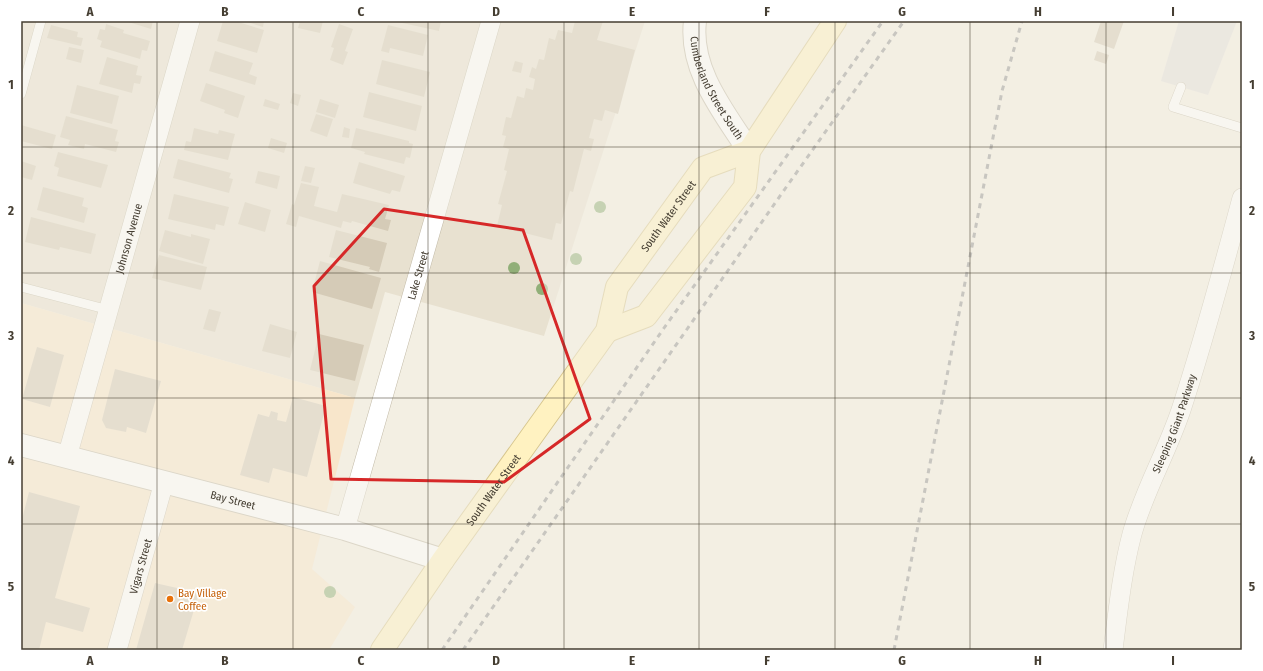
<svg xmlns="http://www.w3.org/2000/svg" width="1263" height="671" viewBox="0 0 1263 671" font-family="'Fira Sans Condensed',sans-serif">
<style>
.residential{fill:#e8e1d0}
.commercial{fill:#f8e6cb}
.parking{fill:#e3e0dc}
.building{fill:#d5cbb7}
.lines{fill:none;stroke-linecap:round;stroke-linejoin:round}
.service-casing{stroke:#c2baa7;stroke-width:10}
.minor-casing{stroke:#c2baa7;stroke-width:20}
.tertiary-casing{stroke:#c2baa7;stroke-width:24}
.secondary-casing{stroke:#d7c68e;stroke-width:24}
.service{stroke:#fff;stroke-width:9}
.minor{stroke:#fff;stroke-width:19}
.tertiary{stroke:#fff;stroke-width:22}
.secondary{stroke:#fff2c1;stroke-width:22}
.rail{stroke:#949494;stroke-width:3;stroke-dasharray:5 5;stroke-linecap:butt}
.tree{fill:#91af78}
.marked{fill:none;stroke:#d62828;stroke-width:3;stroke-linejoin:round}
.grid{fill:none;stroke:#453e32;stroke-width:1;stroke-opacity:0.55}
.food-dot{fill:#e8710a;stroke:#fff;stroke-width:1.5}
.labels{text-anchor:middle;stroke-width:3.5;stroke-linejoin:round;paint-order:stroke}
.street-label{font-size:11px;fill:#453e32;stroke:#fff}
.food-label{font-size:11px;fill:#c56008;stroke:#fff;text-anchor:start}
.neatline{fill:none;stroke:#453e32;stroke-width:1.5}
.grid-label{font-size:13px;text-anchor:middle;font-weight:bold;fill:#453e32}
</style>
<rect width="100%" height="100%" fill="#f3efe3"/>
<path class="residential" d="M21,21H645L544,336L385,292L355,398L21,303Z"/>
<path class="commercial" d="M21,303L355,398L312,569L355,607L329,650H21Z"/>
<path class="parking" d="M1179,21H1237L1208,95L1161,81Z"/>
<path class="building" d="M125,21H153L151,29Z
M223,21H235L264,30L257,53L217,41Z
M244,21H264L263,27Z
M300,21H323L320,33L298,28Z
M398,21H441L439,31L398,22Z
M575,21H603L597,40L635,50L618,114L605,110L602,121L594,119L589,138L594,139L591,151L584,149L573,192L570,191L561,224L556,223L552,240L497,226L502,205L498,204L507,171L504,170L509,149L503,147L506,136L502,135L506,117L511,118L517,96L524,98L526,88L533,90L535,79L529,77L532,67L536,69L539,59L544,60L549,38L555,40L558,30L572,33Z
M1101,21H1124L1114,49L1094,42Z
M106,24L124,30L123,33L150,41L147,51L142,50L140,59L100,47L102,41L97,39L100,29L105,30Z
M339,24L353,29L345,51L348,52L343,65L330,60L334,48L331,47Z
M51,25L78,32L77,37L83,38L81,46L47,38Z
M388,25L428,35L423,56L390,48L389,53L381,51Z
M69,47L84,50L81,63L66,59Z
M215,51L253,63L249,74L257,77L255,85L209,71Z
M1097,51L1109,55L1106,64L1094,60Z
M107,57L138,66L136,75L142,76L140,84L134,83L132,93L99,84Z
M382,60L430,72L424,97L376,84Z
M515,61L523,63L521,73L512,71Z
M206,83L245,96L238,118L224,113L225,110L200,101Z
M77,85L119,96L112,124L70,113Z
M369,92L422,106L416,131L363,117Z
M293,93L301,95L298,106L290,103Z
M265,99L280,104L278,110L263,106Z
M320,99L339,105L335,118L316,112Z
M316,114L333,119L327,137L310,131Z
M66,116L118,130L115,141L119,142L116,152L85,144L84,149L68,145L70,140L60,137Z
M21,125L56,135L52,149L21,141Z
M344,127L350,129L349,138L342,137Z
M194,128L218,134L219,130L235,134L228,160L184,150L186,141L191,142Z
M356,128L409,141V143L413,144L410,158L406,157L404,164L364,154L365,152L351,148Z
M271,138L287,143L284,153L268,148Z
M58,152L108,165L101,188L57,176L59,168L54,166Z
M178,159L231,173L229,178L233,179L229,193L173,178Z
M21,161L36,166L32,180L21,177Z
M359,162L405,176L400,192L392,190L390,194L353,183Z
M305,166L315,168L311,183L301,181Z
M258,171L280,176L277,189L255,183Z
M301,183L319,187L314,206L337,212L342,194L389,205L385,219L391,220L388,231L352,221L351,223L343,221L341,228L299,216L296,227L286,224L292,204L294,205Z
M43,187L84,198L82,206L88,208L84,223L37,210Z
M174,194L229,207L224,226L216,224L215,230L168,219Z
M245,202L271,210L265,232L238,224Z
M31,217L96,234L91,254L60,247L59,250L25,242Z
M165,230L191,237V234L210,239L203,264L159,251Z
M336,230L387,243L379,272L369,269L370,267L329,257Z
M159,255L207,267L201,290L152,278Z
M320,261L381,278L372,309L312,292Z
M209,309L221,312L215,332L203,329Z
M270,324L297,332L290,358L262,351Z
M319,334L364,345L355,381L310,370Z
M37,347L64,355L50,407L22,399Z
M115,369L161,381L146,433L127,427L126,432L106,428L102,420Z
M293,397L326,406L307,477L273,468L269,483L240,475L258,414L269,417L271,411L278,413L277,420L286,422Z
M29,492L80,506L55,598L90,608L83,632L46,622L39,650H21V523Z
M155,583L199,593L182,650H136Z"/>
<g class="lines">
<defs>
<path id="service" d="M1181,87L1173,107L1242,128
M21,94L41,21
M21,287L109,310"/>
<g id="minor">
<path id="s1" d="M67,457L190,21"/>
<path id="s2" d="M345,529L491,21"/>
<path id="s3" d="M117,650L164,482"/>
<path id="s4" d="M1113,650C1118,611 1122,572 1132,534C1144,491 1167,452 1181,410C1204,340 1223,269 1242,198"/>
</g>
<g id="tertiary">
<path id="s5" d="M695,21C689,70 724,112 749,151"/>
<path id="s6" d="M21,445L345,529L443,560"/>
</g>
<g id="secondary">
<path d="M607,331L646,316L745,187L749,151L835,21"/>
<path id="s7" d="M382,650L443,560L607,331L617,287L703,168L749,151"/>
</g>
</defs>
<use href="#service" class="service-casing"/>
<use href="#minor" class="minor-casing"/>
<use href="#tertiary" class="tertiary-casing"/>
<use href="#secondary" class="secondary-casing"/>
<use href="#service" class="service"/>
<use href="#minor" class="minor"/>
<use href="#tertiary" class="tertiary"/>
<use href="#secondary" class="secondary"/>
<path class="rail" d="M442,650L664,328L883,21
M463,650L787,186L904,21
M894,650L1002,91L1022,21"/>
</g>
<g class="tree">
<circle cx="600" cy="207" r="6"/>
<circle cx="576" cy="259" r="6"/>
<circle cx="514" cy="268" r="6"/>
<circle cx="542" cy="289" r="6"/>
<circle cx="330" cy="592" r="6"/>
</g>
<path d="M0 0H1263V671H0ZM384,209L523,230L590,419L504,482L331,479L314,286Z" fill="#f3efe3" fill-opacity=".55" fill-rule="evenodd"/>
<path class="marked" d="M384,209L523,230L590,419L504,482L331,479L314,286Z"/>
<path class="grid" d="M157,21V650M293,21V650M428,21V650M564,21V650M699,21V650M835,21V650M970,21V650M1106,21V650M21,147H1242M21,273H1242M21,398H1242M21,524H1242"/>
<circle class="food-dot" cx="170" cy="599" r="4"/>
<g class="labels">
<g class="street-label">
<text dy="4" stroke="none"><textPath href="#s5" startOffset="72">Cumberland Street South</textPath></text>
<text dy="4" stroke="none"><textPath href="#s7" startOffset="523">South Water Street</textPath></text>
<text dy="4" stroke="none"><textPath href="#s1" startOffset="227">Johnson Avenue</textPath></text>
<text dy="4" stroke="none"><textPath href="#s2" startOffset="264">Lake Street</textPath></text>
<text dy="4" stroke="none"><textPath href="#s4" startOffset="236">Sleeping Giant Parkway</textPath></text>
<text dy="4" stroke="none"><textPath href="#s7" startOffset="195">South Water Street</textPath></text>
<text dy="4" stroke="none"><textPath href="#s6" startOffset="219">Bay Street</textPath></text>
<text dy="4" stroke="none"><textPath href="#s3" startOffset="87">Vigars Street</textPath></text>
</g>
<g class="food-label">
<text x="178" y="597">Bay Village<tspan x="178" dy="13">Coffee</tspan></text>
</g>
</g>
<rect width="1263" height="671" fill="none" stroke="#ffffff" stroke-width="44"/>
<rect x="22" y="22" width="1219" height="627" class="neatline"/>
<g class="grid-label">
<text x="90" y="16">A</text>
<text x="225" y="16">B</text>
<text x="361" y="16">C</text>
<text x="496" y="16">D</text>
<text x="632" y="16">E</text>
<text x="767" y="16">F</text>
<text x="902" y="16">G</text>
<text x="1038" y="16">H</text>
<text x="1173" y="16">I</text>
<text x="11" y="89">1</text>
<text x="1252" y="89">1</text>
<text x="11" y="215">2</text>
<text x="1252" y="215">2</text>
<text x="11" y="340">3</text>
<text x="1252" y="340">3</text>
<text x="11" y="465">4</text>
<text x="1252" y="465">4</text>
<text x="11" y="591">5</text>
<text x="1252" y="591">5</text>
<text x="90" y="665">A</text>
<text x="225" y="665">B</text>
<text x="361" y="665">C</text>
<text x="496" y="665">D</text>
<text x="632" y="665">E</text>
<text x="767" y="665">F</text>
<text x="902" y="665">G</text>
<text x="1038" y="665">H</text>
<text x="1173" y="665">I</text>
</g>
</svg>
